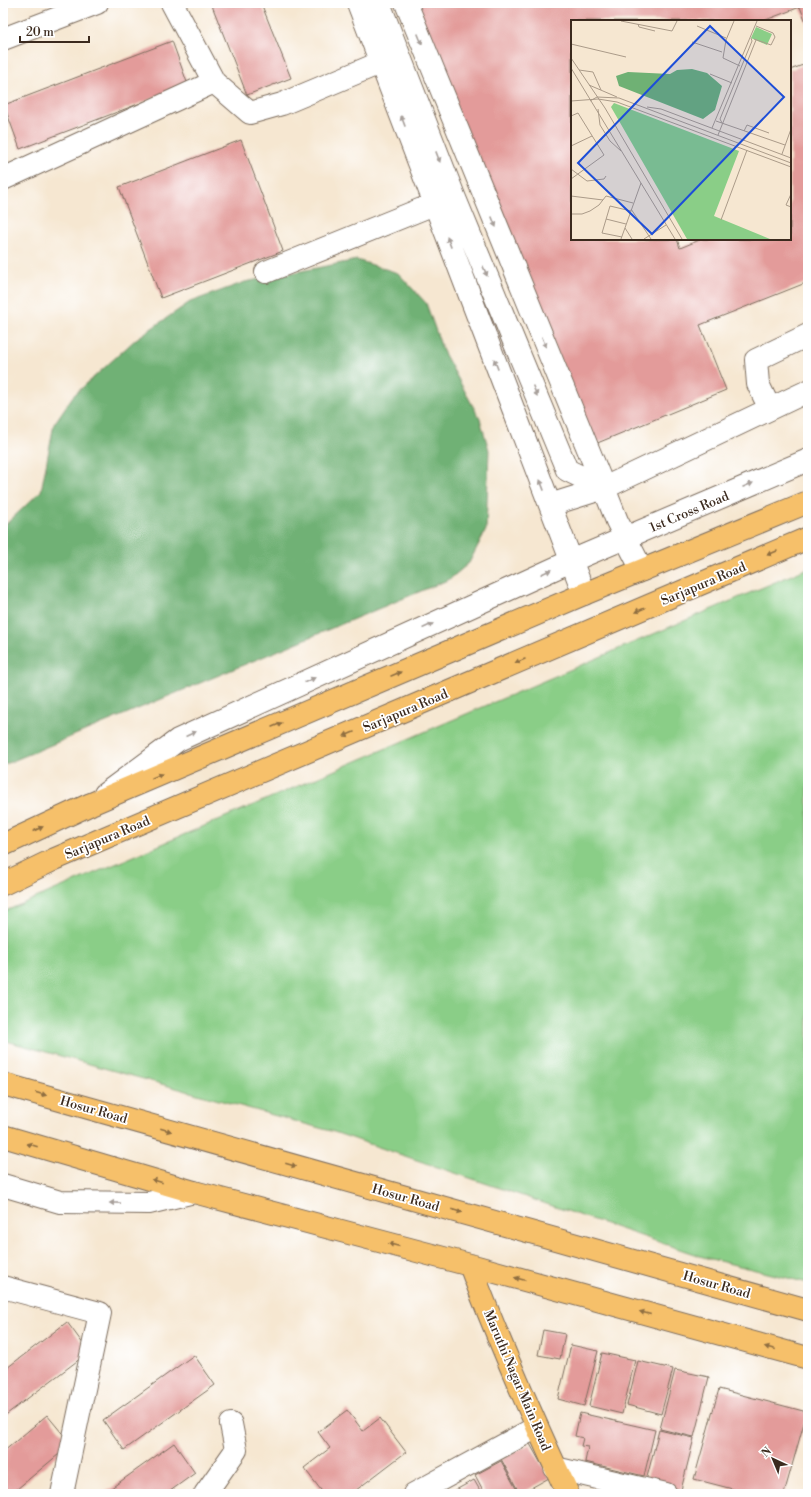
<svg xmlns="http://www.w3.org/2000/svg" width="811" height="1497" viewBox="0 0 811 1497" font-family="'Libre Bodoni',serif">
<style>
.green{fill:#8ace87;stroke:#627c52}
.forest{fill:#6fb174;stroke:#556e49}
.building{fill:#e39b9a}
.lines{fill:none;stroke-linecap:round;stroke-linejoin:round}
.minor-casing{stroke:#7c6c5d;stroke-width:24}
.major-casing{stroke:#7c6c5d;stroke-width:24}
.minor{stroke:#fff;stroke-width:22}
.major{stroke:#f6c06b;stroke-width:22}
.oneway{fill:#a79f9a}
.oneway2{fill:#8f6e41}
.labels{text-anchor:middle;stroke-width:3.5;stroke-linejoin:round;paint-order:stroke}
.street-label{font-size:13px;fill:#3b2a1e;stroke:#fff}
.inset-road{fill:none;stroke:#ab9b89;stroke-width:1}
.view{fill:#1d4ed8;fill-opacity:0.15;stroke:#1d4ed8;stroke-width:2}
.inset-edge{fill:none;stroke:#3b2a1e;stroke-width:2}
</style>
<rect width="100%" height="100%" fill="#fff"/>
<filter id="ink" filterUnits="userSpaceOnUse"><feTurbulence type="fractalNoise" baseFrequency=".025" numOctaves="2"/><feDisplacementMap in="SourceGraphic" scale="8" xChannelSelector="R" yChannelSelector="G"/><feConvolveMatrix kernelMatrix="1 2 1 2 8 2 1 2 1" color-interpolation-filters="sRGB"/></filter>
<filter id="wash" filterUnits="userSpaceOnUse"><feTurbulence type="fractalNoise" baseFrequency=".012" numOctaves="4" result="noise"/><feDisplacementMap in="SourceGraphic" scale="16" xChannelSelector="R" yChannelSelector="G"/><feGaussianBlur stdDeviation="0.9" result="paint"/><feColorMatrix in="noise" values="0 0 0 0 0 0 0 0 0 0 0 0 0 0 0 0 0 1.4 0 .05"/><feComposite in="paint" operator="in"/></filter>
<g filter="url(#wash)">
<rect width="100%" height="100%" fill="#f6e7d1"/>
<path class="green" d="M808,568V1283L703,1257L334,1132L3,1040V912Z"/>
<path class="forest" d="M357,260L398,273L426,303L443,351L480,419L489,450L486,530L469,563L450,579L3,765V527L41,491L54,424L73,396L136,339L190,302L245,282Z"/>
<g id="blocks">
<path class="building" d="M211,3H261L291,78L247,95Z
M412,3H808V27L800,7L763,21H572V239H677L680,248L702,239H790V70L808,63V166H807L808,170V282L700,325L726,390L595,444Z
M172,41L188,85L20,149L4,105Z
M241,140L283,251L161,298L119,187Z
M67,1322L89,1352L3,1417V1371Z
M543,1330L565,1334L560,1359L538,1355Z
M571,1345L598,1351L584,1406L558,1399Z
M602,1353L635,1360L622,1414L589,1406Z
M194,1355L215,1385L124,1450L103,1420Z
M638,1361L673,1369L661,1414L627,1405Z
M675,1370L709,1377L694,1437L660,1429Z
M719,1389L807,1412L784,1494H752L694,1479Z
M347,1410L363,1431L380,1418L406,1452L351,1494H324L304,1468L330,1448L318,1432Z
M580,1413L655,1430L644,1476L585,1462L588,1447L581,1446L583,1438L575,1436Z
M47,1415L71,1444L11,1494H3V1452Z
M659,1430L694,1438L681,1490L646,1481Z
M174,1443L195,1473L166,1494H103Z
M530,1444L549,1478L520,1494L501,1459Z
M501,1461L519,1494H485L475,1475Z
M474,1480L482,1494H453L452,1492Z"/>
</g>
</g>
<g filter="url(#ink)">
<use href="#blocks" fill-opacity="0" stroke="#7c6c5d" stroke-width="1"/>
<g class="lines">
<defs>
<path id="minor" d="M172,3L214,82L250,113L282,104L394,57
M358,3L584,594
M379,3L454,196L567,470L604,488
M406,3L604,488L617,521L642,570
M3,39L97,3
M3,179L214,82
M266,272L449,198
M770,409L758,384L756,360L808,335
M550,505L604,488L808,391
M105,794L178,740L571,561L808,460
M3,1185L60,1202L149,1203L194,1192
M3,1287L100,1313L62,1494
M555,1468L666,1494
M205,1494L236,1450L231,1424
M414,1494L537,1427"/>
<path id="major" d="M3,845L91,804L584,594L808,502
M3,884L55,859L808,538
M3,1084L808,1310
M3,1136L194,1192L470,1265L808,1358
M470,1265C499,1343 533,1419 568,1494"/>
</defs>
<use href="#minor" class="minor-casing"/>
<use href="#major" class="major-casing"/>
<use href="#minor" class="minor"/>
<use href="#major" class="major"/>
</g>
<defs><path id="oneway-solid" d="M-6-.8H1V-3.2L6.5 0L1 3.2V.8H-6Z"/></defs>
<g class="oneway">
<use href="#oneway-solid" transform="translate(420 39) rotate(68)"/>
<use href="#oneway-solid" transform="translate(403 121) rotate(-111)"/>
<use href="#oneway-solid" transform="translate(438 157) rotate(69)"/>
<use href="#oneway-solid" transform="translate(494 222) rotate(68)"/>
<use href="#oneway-solid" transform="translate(449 242) rotate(-111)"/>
<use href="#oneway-solid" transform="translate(485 271) rotate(67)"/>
<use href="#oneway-solid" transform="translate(544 342) rotate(68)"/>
<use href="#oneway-solid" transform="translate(496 364) rotate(-111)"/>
<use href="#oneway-solid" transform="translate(535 391) rotate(67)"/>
<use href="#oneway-solid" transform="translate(542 485) rotate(-111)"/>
<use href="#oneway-solid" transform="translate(748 485) rotate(-23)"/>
<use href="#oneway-solid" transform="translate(546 572) rotate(-24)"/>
<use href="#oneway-solid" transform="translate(428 626) rotate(-24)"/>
<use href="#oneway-solid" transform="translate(310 680) rotate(-24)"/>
<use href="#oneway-solid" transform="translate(191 734) rotate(-24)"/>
<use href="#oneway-solid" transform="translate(115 1203) rotate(-179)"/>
</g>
<g class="oneway2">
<use href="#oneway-solid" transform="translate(772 553) rotate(157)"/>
<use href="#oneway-solid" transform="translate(640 610) rotate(157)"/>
<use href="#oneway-solid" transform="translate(520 661) rotate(157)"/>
<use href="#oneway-solid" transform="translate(396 674) rotate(-23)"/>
<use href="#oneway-solid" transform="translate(277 725) rotate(-23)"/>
<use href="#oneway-solid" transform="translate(349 734) rotate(157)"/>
<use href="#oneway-solid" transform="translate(157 776) rotate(-23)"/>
<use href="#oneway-solid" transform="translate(38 829) rotate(-25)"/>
<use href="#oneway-solid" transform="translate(41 1094) rotate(16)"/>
<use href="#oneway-solid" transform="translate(166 1130) rotate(16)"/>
<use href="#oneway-solid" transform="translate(32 1145) rotate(-164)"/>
<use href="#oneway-solid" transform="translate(291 1165) rotate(16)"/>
<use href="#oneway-solid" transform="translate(157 1181) rotate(-164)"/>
<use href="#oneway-solid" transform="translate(457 1211) rotate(16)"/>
<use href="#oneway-solid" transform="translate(394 1245) rotate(-165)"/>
<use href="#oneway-solid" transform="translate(520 1279) rotate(-165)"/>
<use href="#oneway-solid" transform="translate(645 1313) rotate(-165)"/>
<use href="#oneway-solid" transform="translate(770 1348) rotate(-165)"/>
</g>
</g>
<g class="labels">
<g class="street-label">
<text transform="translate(689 511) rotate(-23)" y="5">1st Cross Road</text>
<text transform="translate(703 583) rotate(-23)" y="5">Sarjapura Road</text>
<text transform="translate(405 710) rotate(-23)" y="5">Sarjapura Road</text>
<text transform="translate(107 837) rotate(-23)" y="5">Sarjapura Road</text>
<text transform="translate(94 1109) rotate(16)" y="5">Hosur Road</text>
<text transform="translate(406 1197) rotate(16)" y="5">Hosur Road</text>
<text transform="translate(717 1284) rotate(16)" y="5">Hosur Road</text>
<text transform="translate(518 1380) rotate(67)" y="5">Maruthi Nagar Main Road</text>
</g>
</g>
<g transform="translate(571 20)">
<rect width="220" height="220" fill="#f6e7d1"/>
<path d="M185,7L201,14L196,25L180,18ZM43,83L168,131L143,196L199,219H116L40,87Z" fill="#8ace87"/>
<path d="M121,49L136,53L151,66L144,90L132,99L48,66L45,56L57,52L99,54L106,50Z" fill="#6fb174"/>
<path class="inset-road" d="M50,1L101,11L106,1M163,1L155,20L152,38L169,46M67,4L68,7L84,11M126,6L155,18M183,19L200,25L204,17L202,13L185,6M121,22L151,32M0,24L55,37M0,38L34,88L111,219M0,48L104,219M8,50L22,52L30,70M139,54L161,63M18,65L46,77M0,81L27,79L46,82L220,147M19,81L26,77L48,78L220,143M76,87L90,89L220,138M27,89L29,105L39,121L50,131M0,96L7,93L33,135L0,159M145,101L214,125M151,103L149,99L181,21L180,18M141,108L186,1M173,111L176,105L198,113M147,115L185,20M0,126L21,116M211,134L220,109M0,149L16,161L33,159L35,156M220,174L215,185L220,187M0,176L32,180M60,189L80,219M0,194H11L19,191L28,185L35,176L62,183M35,199L55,204M150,200L176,130M54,208L61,219M51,217L31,213L39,186L60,191M50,219L70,163M73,219L95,205"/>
<path class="view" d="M139,6L213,77L81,214L7,143Z"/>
<rect width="220" height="220" class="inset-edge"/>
</g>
<rect width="811" height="1497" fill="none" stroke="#fff" stroke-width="16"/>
<g transform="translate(773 1459) rotate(316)" stroke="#ffffff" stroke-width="3" paint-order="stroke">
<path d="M0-3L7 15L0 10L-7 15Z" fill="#3b2a1e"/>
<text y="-6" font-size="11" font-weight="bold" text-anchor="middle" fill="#3b2a1e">N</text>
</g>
<path d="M20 36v6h69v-6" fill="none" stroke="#3b2a1e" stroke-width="2"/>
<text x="26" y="36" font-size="12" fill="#3b2a1e" stroke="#ffffff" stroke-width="3" paint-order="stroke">20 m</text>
</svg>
